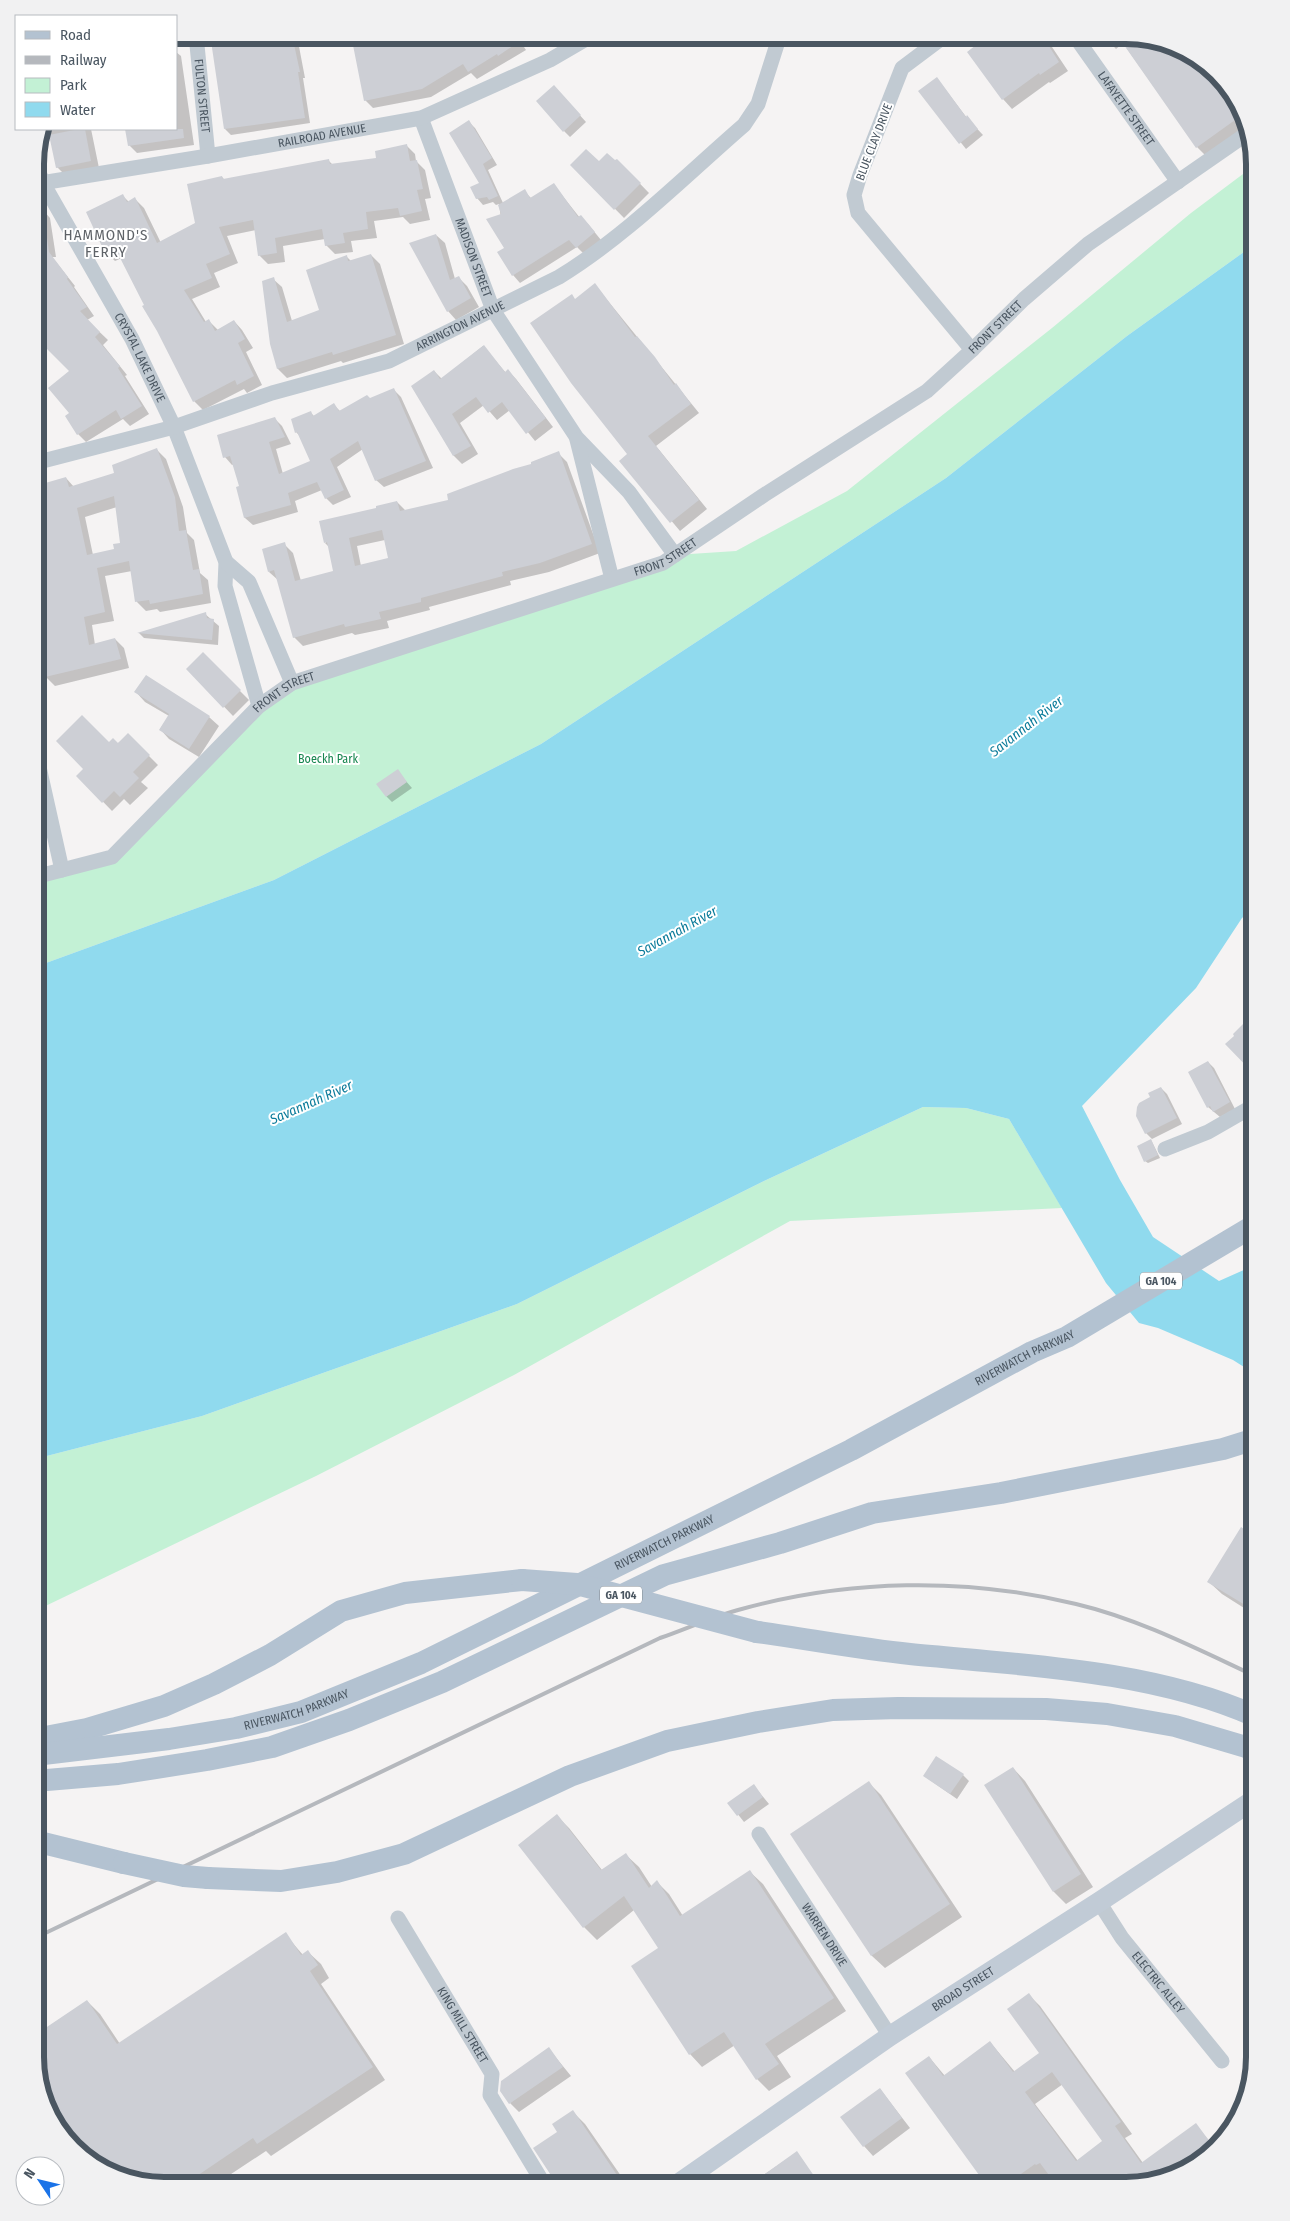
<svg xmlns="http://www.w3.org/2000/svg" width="1290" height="2221" viewBox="0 0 1290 2221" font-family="'Fira Sans Condensed',sans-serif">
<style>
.green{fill:#c3f1d5}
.water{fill:#90daee}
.shadow{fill:#0003;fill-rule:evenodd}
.building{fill:#cdcfd5;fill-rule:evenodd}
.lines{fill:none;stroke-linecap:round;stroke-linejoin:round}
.street{stroke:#c1cad2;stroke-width:15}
.secondary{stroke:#c1cbd6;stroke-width:20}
.primary{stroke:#b3c2d1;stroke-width:22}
.rail{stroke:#b5b8bd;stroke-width:4}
.primary-bridge{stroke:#b3c2d1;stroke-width:22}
.labels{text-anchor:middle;stroke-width:4;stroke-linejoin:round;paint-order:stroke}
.shield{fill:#fff;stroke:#808990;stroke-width:1}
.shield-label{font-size:11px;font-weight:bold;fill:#4a5661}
.street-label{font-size:12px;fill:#4a5661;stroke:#fff}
.park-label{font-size:12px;fill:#17864f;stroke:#fff}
.water-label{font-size:14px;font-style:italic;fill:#0c7c9b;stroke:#fff}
.quarter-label{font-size:15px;letter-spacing:1px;fill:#5f6368;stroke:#fff}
.rim{fill:none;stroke:#4a5661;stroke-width:6}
</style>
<rect width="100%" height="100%" fill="#f5f3f3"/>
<path class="green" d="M1255,165V244L1127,336L946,478L541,744L274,880L35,967V877L112,857L278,692L675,555L736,551L847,491L1052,328L1191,213Z
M923,1107L966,1108L1009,1119L1062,1208L790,1221L514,1375L316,1476L35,1611V1459L202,1416L517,1304L764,1181Z"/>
<path class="water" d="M1255,244V907L1242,918L1196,988L1082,1106L1120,1180L1153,1237L1219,1281L1255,1265V1374L1233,1360L1158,1328L1139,1323L1106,1283L1009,1119L966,1108L923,1107L764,1181L517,1304L202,1416L35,1459V967L274,880L541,744L946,478L1127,336Z"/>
<path class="shadow" d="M268,35L297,36L305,78H303L310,123L231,135L225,129Z
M385,35H404L409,43L516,35L526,50L477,79L471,73L431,97L373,108L365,100Z
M991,35H1044L1068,71L1050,83L1049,82L1012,109L1003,99L968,52Z
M1103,35H1135L1198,57L1224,87L1243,114L1247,131L1209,159L1197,147L1123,43L1116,49Z
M176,52L181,56L194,145L137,153L129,145L127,129H176Z
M942,85L967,118L983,135L966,149L920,91Z
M559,92L586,122L570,137L564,131Z
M469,122L475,128L497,165L488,170L503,203L524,191L532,199L554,185L580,218L588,224L601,240L584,254L577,247L520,283L513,275L505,248L499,204L496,205L493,202L483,205L477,198L481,183Z
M50,129H91L99,168L65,175L57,167Z
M406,145L415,154L416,161L425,170L431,198L425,199L430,220L410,224L403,217L374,221L377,238L351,241L353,252L335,254L326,245L325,239L283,246L285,262L268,264L259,255L256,230L227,236L238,263L214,273L220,287L192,299L206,322L209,321L218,330L234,321L242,330L253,348L246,352L262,385L247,393L244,389L203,410L194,401L122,258L115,261L106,252L87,213L123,196L129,202L135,199L144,208L161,243L197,224L222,177L225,180L328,160L333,165L378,159Z
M617,160L649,193L624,218L572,165Z
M43,210L50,218L56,257H52L75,286L74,287L94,316L87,320L108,340L103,345L127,375L125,376L149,414L130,426L123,419L86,442L78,434L66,416L71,413V371L42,342L35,346V211Z
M436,235L445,243L455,279L458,277L467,286L479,307L456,320L448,311Z
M371,255L380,264L404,344L343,363L341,361L287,378L278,369L271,344L273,279L282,287L292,321L321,311L347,257L351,261Z
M595,285L699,413L656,446L707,509L680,531L621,461L629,455L576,300Z
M483,346L506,373L508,371L516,379L553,427L535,441L510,410L497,420L484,405L460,423L478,454L462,464L454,456L413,386L434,371L442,379Z
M394,390L401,397L433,468L384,487L376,480L363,449L337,467L351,497L333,505L326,498L322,490L295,501L298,512L253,525L245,518L241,487L234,464L232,465L225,457L274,418L282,426L291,444L276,449L283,474L312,462L301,437L296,432L293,420L310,412L315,417L334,405L340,411Z
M157,450L166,459L183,507L187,533L194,540L200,573L208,580L211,603L160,612L157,609L146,611L137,602L132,571L105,576L114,621L92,625L95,645L115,639L124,648L129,668L55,686L46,677L40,648L35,644V488L66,478L74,487L116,473ZM117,507L122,544L116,550L93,555L85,517Z
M558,453L567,462L600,553L549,572L510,581L511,585L429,607L430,610L387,621L389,628L355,635L352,633L303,646L294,637L278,580L269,572L284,544L293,553L301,581L335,572L329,547L325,543L378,509L397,502L406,511L450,501ZM385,540L390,559L361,566L357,546Z
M205,614L219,626L218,645L144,638L139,633Z
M203,654L249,700L233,716L188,669Z
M136,692L209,717L219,726L199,757L169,739L160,729L169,716L145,702Z
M128,735L158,765L141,782L148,788L130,805L124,799L112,811L78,776Z
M397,771L412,788L392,802L386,796Z
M35,825L45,856L35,859Z
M1208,1062L1214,1068L1235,1109L1220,1117L1208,1107Z
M1161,1088L1167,1094L1182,1124L1152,1139L1146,1133L1152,1098Z
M1151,1140L1160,1158L1148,1163L1145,1161Z
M1255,1538V1615L1222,1594L1209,1582Z
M1013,1768L1025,1781L1093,1887L1066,1904L1054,1892Z
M963,1775L969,1781L957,1799L924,1776Z
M869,1783L881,1795L962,1917L885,1968L872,1956L792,1834Z
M754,1786L769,1804L744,1822L729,1803Z
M557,1816L569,1828L602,1870L626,1855L639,1867L652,1887L657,1882L669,1894L683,1916L750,1872L763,1884L846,2011L777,2056L791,2077L769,2091L757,2079L735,2045L702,2067L690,2054L660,1948L634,1910L597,1940L584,1927Z
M285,1934L303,1955L308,1952L321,1964L329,1978L321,1984L385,2080L271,2156L266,2151L213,2186H156L92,2164L48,2114L35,2057V2022L42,2031L87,2001L100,2014L120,2044Z
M1029,1995L1040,2006L1132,2134L1125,2138L1143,2163L1195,2125L1214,2146L1183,2173L1126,2186H1058L1050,2175L1047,2174L1031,2186H988L929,2057L945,2076L990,2042L1015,2072L1041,2053ZM1063,2084L1104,2142L1078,2161L1035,2104Z
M549,2049L571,2076L519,2112L510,2103Z
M880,2089L910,2128L873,2156L864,2146Z
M573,2112L585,2124L628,2186H560L559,2132Z
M796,2153L821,2186H747Z"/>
<path class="building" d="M255,35H292L300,72H298L305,118L224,129L211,41Z
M351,35H402L404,45L421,35H529L498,56L497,54L468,72L463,64L422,89L364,101Z
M989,35H1042L1059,62L1040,75L1039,73L1002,100L967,52Z
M1117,35H1135L1198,57L1213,74L1242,115L1196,148Z
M937,77L966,117L967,115L978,129L959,144L918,91Z
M554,85L581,115L563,132L536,101Z
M469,120L492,158L483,164L498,196L489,200L487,197L476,199L470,187L479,183L449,133Z
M79,129H85L91,161L56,168L49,135Z
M125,129H183L184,138L128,146Z
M407,144L410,161L417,160L423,189L417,190L422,211L400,216L398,208L366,212L368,229L343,233L345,243L325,246L322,229L275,238L277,253L258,256L253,220L219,227L230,254L206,264L212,278L184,290L204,322L209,319L215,331L234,320L245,339L238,343L254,376L237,385L235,380L193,402L157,331L142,306L144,305L115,248L105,253L86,212L123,194L127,202L135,197L157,243L195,223L187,184L222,176L223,179L329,159L330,164L376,158L375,151Z
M586,149L599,161L607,153L615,160L617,159L641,183L614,210L570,165Z
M554,183L578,217L581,215L595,232L576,248L569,240L512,276L497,252L504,248L486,219L501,214L498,205L525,189L530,198Z
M35,216H44L49,252L68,277L67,279L87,307L80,311L100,332L95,337L120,366L118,368L142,406L121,419L116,410L77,435L65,416L69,413L48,388L69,371L35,337Z
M436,234L450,280L459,276L471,298L447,312L409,243Z
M371,254L396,335L333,355L332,352L277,369L270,344L262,281L274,277L287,322L319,310L306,270L347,255L348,261Z
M595,283L635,337L637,336L655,357L674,385L676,383L691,404L648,436L699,500L670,523L619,461L627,454L571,383L530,323L572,294L575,299Z
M484,345L505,372L508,369L546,418L526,434L502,402L488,413L476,397L452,414L471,446L453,456L411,386L434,370L440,379Z
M394,388L426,461L375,481L358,441L330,459L344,490L325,499L317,482L288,493L291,505L244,518L236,487L239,486L230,456L223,458L217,435L275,417L285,437L269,442L279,474L310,461L297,432L295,433L291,419L311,411L313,416L334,403L339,411L367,395L370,398Z
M157,448L175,497L179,531L186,530L193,570L199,569L203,594L150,604L149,600L135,602L129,561L97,568L105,612L84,617L89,645L115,638L121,659L45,677L37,640H35V486L66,477L69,487L114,473L112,465ZM114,496L120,543L113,544L114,549L87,555L77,508Z
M559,451L592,544L540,563L502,572L503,576L421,598V602L379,612L381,619L345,627L344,624L293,638L274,570L268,572L262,549L285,542L295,581L333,571L327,542L324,543L319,521L376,508V506L397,501L400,511L448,500L447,494L513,469L531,464V462ZM382,530L388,558L355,566L349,538Z
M206,612L207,618L214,619L212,640L137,633Z
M203,652L241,690L223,708L186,669Z
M146,675L210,716L189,749L159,730L169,714L134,692Z
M82,715L109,742L113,738L118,743L128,733L150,755L133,772L139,778L120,797L114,791L102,803L76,776L83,769L56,741Z
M398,769L407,782L386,797L376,784Z
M1243,1024L1255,1037V1075L1225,1044L1234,1036L1233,1034Z
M1208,1061L1230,1102L1213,1112L1210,1106L1207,1108L1188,1072Z
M1161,1087L1177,1118L1145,1134L1136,1116L1137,1107L1139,1103L1150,1097L1148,1093Z
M1151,1139L1158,1155L1144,1162L1137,1146Z
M1241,1527L1255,1536V1611L1207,1582Z
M936,1756L964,1774L950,1794L923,1776Z
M1013,1767L1081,1874L1053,1892L984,1785Z
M869,1781L950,1904L871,1956L790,1834Z
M754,1784L763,1797L737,1816L727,1803Z
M557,1814L601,1870L626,1853L649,1888L657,1880L680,1916L750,1870L834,1998L765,2044L779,2064L756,2080L724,2032L689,2055L631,1966L658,1948L624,1896L583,1928L518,1845Z
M286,1932L301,1955L308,1950L318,1965L310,1971L373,2067L257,2144L253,2138L182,2186H156L92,2164L48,2114L35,2057V2035L87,2000L117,2044Z
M1029,1993L1121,2122L1115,2126L1141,2163L1196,2123L1213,2146L1183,2173L1126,2186H1107L1099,2174L1083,2186H1057L1040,2163L1036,2165L1035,2164L1004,2186H987L905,2073L929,2056L943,2076L990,2041L1013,2072L1039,2053L1007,2009ZM1052,2072L1102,2141L1076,2161L1025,2092Z
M549,2047L563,2067L509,2104L500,2091L501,2081Z
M880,2088L902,2118L863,2147L840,2117Z
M573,2110L619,2178L608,2186H558L533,2148L557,2132L552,2124Z
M797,2151L821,2186H748Z"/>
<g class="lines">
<g class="street">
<path id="s1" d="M196,35L208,156"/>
<path d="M946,35L902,68L860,175L854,195L858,213L972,350"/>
<path id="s2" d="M1074,35L1178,182"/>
<path id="s3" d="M421,118L493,310L577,438L629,492L675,555"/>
<path id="s4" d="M35,162L43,183L132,339L174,427L226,562L225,586L259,706"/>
<path id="s5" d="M35,184L208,156L421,118L550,60L593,35"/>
<path d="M577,440L612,579"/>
<path id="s6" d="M35,463L174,427L272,393L389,361L559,277C626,236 685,176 744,125L758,104L780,35"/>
<path d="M226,562L249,582L292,683"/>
<path d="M35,749L62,870"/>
<path id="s7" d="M35,877L112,857L259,706L292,683L663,563L764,495L927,391L972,350L1024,299L1088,244L1248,133"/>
<path d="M1165,1149L1208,1132L1255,1105"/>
<path id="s8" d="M759,1834L890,2036"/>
<path id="s9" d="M1099,1902L1122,1938L1222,2061"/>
<path id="s10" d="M398,1918L492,2074L490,2095L545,2186"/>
</g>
<path class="secondary" id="s11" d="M675,2186L890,2036L1099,1902L1255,1799"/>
<g class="primary">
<path d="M757,1632C808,1639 859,1649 910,1654C1022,1665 1152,1670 1255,1716"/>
<path d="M35,1739L87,1729L164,1706L214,1684L270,1655L341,1611L405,1593L522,1580"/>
<path id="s12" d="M35,1755L169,1739L236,1728L301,1712L421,1663L851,1450L1032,1352L1067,1337L1255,1225"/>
<path d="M35,1781L118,1774L207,1760L272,1747L349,1720L442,1682L664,1575L780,1543L872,1513L1001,1493L1223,1449L1255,1439"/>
<path d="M35,1841L124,1863"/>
<path d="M208,1878L281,1881L337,1872L404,1854L570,1776L667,1741L758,1722L833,1710L898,1708L1046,1709L1107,1714L1175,1726L1246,1747L1255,1752"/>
</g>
<path class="rail" d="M35,1938L660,1638C686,1629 712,1617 738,1610C848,1579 965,1577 1076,1604C1139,1619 1197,1649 1255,1676"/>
<path class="primary-bridge" d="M522,1580L577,1584L757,1632
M124,1863L184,1876L208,1878"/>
</g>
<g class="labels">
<g class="shield">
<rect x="1140" y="1272.5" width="42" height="17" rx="4"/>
<rect x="600" y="1586.5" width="42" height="17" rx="4"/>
</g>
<g class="shield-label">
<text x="1161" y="1285">GA 104</text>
<text x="621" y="1599">GA 104</text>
</g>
<g class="street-label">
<text dy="4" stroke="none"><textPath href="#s1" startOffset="61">FULTON STREET</textPath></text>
<text dy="4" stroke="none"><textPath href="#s2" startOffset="90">LAFAYETTE STREET</textPath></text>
<text dy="4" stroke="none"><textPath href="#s5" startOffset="291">RAILROAD AVENUE</textPath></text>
<text transform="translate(874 142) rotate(-69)" y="4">BLUE CLAY DRIVE</text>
<text dy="4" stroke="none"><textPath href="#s3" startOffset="149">MADISON STREET</textPath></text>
<text dy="4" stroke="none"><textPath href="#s6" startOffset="448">ARRINGTON AVENUE</textPath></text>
<text dy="4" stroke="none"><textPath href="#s7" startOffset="1129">FRONT STREET</textPath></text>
<text dy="4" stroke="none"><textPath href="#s4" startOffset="222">CRYSTAL LAKE DRIVE</textPath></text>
<text dy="4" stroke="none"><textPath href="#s7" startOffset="725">FRONT STREET</textPath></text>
<text dy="4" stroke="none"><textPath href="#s7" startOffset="319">FRONT STREET</textPath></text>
<text dy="4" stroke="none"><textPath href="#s12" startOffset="1076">RIVERWATCH PARKWAY</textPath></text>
<text dy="4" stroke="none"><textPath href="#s12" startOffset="671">RIVERWATCH PARKWAY</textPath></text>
<text dy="4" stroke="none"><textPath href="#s12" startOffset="266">RIVERWATCH PARKWAY</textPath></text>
<text dy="4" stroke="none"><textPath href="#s8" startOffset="120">WARREN DRIVE</textPath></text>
<text dy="4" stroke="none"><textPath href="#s9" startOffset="100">ELECTRIC ALLEY</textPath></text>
<text dy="4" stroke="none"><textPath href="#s11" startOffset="349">BROAD STREET</textPath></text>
<text dy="4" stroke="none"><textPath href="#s10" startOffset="125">KING MILL STREET</textPath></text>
</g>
<g class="park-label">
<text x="328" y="763">Boeckh Park</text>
</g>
<g class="water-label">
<text transform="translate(1026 726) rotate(-38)" y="5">Savannah River</text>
<text transform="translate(677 931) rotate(-29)" y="5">Savannah River</text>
<text transform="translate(311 1102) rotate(-24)" y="5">Savannah River</text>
</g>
<g class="quarter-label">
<text x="106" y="240">HAMMOND'S<tspan x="106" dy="17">FERRY</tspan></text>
</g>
</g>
<path d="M0 0H1290V2221H0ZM164 44H1126A120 120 0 0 1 1246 164V2057A120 120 0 0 1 1126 2177H164A120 120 0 0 1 44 2057V164A120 120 0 0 1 164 44Z" fill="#f1f1f2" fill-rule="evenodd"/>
<path class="rim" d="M164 44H1126A120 120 0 0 1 1246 164V2057A120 120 0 0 1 1126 2177H164A120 120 0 0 1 44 2057V164A120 120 0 0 1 164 44Z"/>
<rect x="15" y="15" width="162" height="115" fill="#ffffff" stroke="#b7bbc0"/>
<rect x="25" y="31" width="25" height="8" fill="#b3c2d1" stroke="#b7bbc0"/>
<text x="60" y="40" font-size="15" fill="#4a5661">Road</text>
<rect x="25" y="56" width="25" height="8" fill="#b5b8bd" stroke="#b7bbc0"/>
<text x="60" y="65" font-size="15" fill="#4a5661">Railway</text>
<rect x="25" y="78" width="25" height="15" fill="#c3f1d5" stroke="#b7bbc0"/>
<text x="60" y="90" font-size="15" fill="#4a5661">Park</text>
<rect x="25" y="102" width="25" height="15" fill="#90daee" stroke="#b7bbc0"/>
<text x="60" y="115" font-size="15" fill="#4a5661">Water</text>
<g transform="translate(40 2181) rotate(305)"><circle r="24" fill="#ffffff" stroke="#b7bbc0"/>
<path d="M0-4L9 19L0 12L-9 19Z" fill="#1a73e8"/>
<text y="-8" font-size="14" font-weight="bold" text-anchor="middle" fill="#4a5661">N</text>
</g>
</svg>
